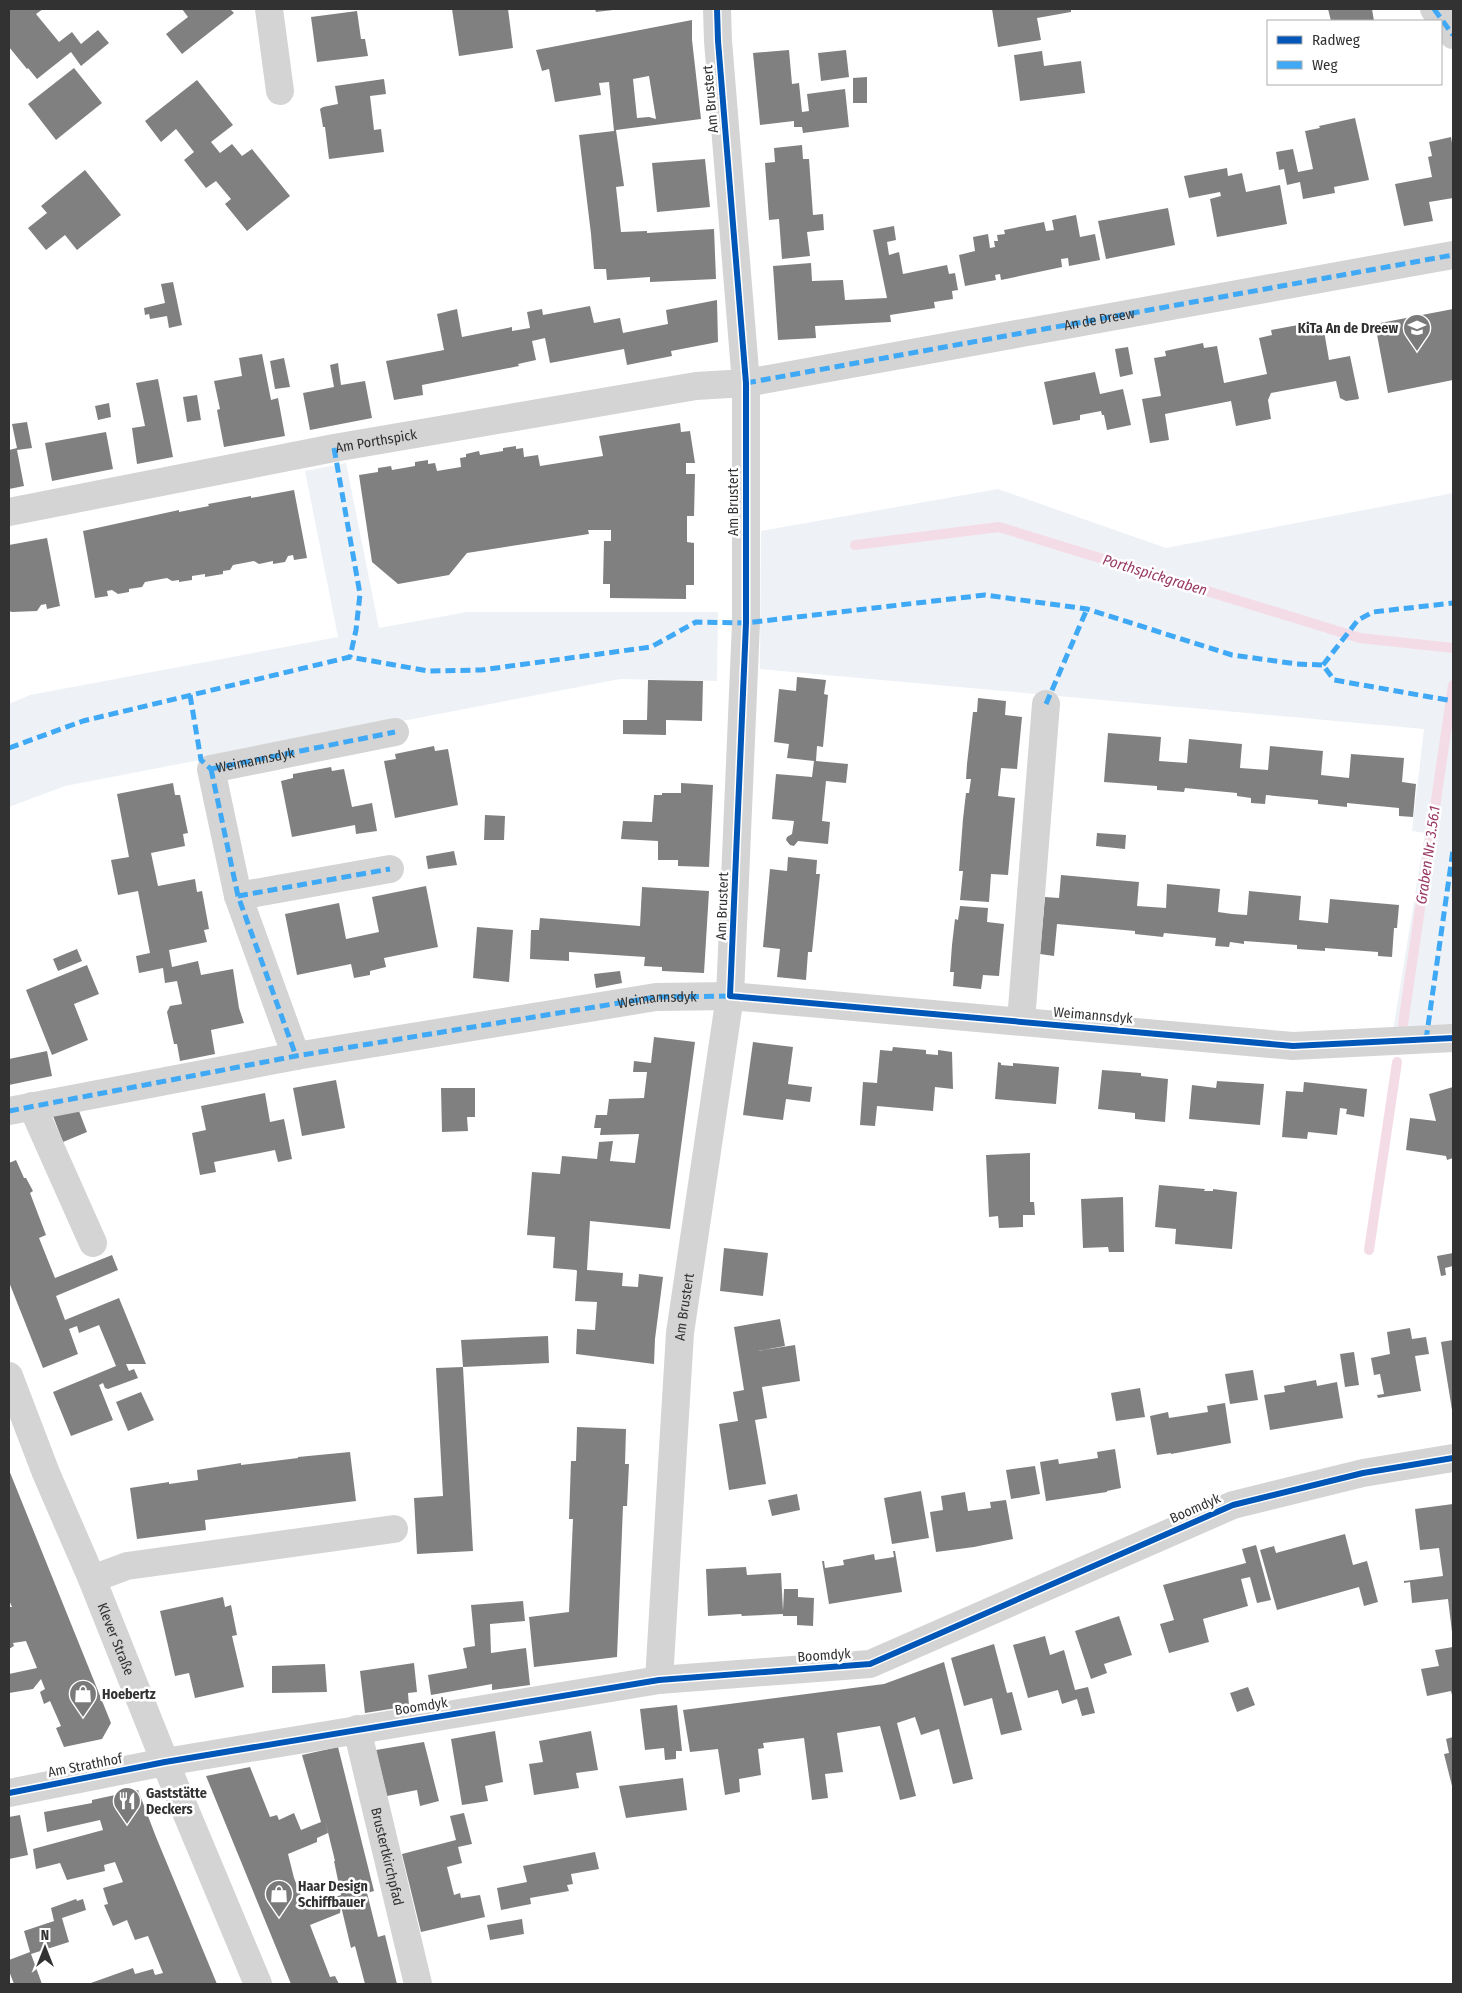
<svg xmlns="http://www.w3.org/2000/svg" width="1462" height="1993" viewBox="0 0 1462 1993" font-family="'Fira Sans Condensed',sans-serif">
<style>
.green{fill:#eef1f6}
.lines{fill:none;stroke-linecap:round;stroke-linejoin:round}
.stream{stroke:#f4dce6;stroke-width:10}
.building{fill:#808080;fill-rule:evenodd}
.minor{stroke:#d4d4d4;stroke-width:28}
.quiet{stroke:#3fa9f5;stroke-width:5;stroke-dasharray:10 5;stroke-linecap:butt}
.cycleway-casing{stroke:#fff;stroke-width:9}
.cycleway{stroke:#0057b8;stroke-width:6}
.labels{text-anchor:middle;stroke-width:5;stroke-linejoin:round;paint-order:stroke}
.street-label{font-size:14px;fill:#323232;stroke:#fff}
.poi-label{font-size:14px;font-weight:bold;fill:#323232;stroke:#fff;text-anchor:start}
.water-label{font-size:15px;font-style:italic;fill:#993b65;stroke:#fff}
</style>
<rect width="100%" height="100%" fill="#fff"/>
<path class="green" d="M346,463L379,628L467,612H718L717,681L620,679L65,786L9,807V704L30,695L338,637L305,471Z
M998,489L1166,548L1453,493V1025L1393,1031L1425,833L1412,831L1424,729L760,669L761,531Z"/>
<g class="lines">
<path class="stream" d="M855,545L999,527L1360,638L1453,648
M1403,1024L1453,685
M1369,1250L1397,1062"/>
</g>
<path class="building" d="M9,9H43L36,14L59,42L72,32L81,44L98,30L109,43L81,66L71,52L37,79L28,68L27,69L9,47Z
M182,9H230L234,13L182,54L166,34L188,17Z
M452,9H508L513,48L459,56Z
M595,9H613V10L596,12Z
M992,9H1071V12L1037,18L1041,40L998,47Z
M1328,9H1372L1374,21H1331Z
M357,11L361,39H365L368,56L317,62L311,17Z
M692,20V40L701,119L616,130L624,186L616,187L621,232L647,231V233L714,229L716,279L650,282V277L607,280L606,269H594L591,234L579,135L614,131L609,82L599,83L601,95L555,102L549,69L542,71L536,50ZM649,76L656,119L649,117L637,118L633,79Z
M789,50L792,84L799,83L802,112L809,111L807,94L845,89L849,127L803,133L802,127H794V121L760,125L753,53Z
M846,50L849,77L821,81L818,53Z
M1042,51L1044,66L1081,61L1085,93L1020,101L1014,55Z
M74,68L102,103L56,140L28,104Z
M867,77V103H853V78Z
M384,79L386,94L370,96L374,130L381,129L384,152L329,159L325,127H323L320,109L323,107L338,104L335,86Z
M197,80L233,125L211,142L220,153L232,144L242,156L252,149L290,196L247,231L225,204L231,199L216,181L206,188L184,160L194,152L176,129L161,142L145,121Z
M1355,118L1369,180L1334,187L1335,193L1303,199L1300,182L1287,185L1284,169L1279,170L1276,152L1293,149L1298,172L1313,169L1305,131L1320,128L1319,126Z
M1451,137L1453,149V198L1429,202L1433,221L1404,226L1395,184L1432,177L1428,157L1432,156L1429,142Z
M802,145L803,159H809L813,215L823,214L824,230L807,232L810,256L782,259L779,219L769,220L765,163L775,162L774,148Z
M705,159L710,207L657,212L652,163Z
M1227,168L1228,176L1242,173L1246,192L1280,185L1287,224L1217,237L1210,199L1221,196L1220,192L1189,198L1184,176Z
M85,170L121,215L77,250L65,235L46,250L28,228L47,213L41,206Z
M1168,208L1175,245L1106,259L1098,221Z
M1076,215L1080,237L1095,234L1100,260L1069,266L1068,258L1061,259L1062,267L1001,280L1000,274L995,275L996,280L965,286L959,255L975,251L973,237L988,234L990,248L995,247L994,241H998L997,235L1005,234L1004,230L1044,222L1046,231L1054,230L1052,220Z
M894,226L896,240L887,242L889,255L899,252L903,274L947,265L949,274L955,273L958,290L952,291L953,299L934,302L935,308L890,315L891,322L815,326L816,338L778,340L773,266L811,263L812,281L843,280L845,300L887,298L873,230Z
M173,282L182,325L169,328L167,316L150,319L149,314L145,315L144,308L165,303L161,284Z
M717,300L718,342L671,351L672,356L627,365L624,349L550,363L545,338L532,341L536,360L518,364L519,366L422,385L423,395L394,400L386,361L444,350L437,314L457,309L462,337L512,327V331L530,328L527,312L542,309L543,315L590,306L594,323L620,318L623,333L668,324L666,310Z
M1453,309V380L1388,393L1375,324Z
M1309,323L1310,327L1323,325L1329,360L1350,356L1359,399L1346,401L1340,398L1336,381L1271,393L1268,400L1271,419L1236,426L1231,401L1165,414L1169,440L1150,443L1142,399L1161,396L1154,358L1166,356L1165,351L1203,343L1204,348L1217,346L1224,383L1267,374L1259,338L1272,335L1271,330Z
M1128,347L1133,374L1120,377L1115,349Z
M262,354L271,400L278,398L285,436L224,447L217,410L220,409L214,381L242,376L239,358Z
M284,358L290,387L275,389L270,361Z
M338,363L341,385L365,381L372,418L310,430L303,393L334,387L330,365Z
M1095,372L1100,394L1123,389L1131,425L1107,430L1104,415H1102L1101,411L1080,415V420L1053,425L1044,382Z
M158,379L173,457L137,464L132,428L145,426L136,383Z
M197,395L201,420L187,422L183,397Z
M109,403L111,417L98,420L95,406Z
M27,422L32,448L17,450L24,486L9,489V450L17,448L12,424Z
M680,423L681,432L690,431L695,463H686V474H695L694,516H687V542L694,543V585H686V599L610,598V584H603L604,541H611V530H588L589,534L467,553L449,575L398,584L372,562L359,475L378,472V468L391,466L392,470L415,466V462L428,460V464L435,463L437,471L461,467L460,458L466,457V454L479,451L480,455L503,451V448L516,446V449L523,448L524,457L538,455L540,466L603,456L599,436Z
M106,432L113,469L52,481L45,443Z
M294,490L307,558L294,560L293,555L288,556L285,562L273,564V561L259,564L254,561L233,565L230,570L223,571V574L205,577V574L192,576V580L179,582V580L172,581L167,578L145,582L142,587L129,589V592L118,594L112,590L107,591L108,596L95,598L83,531L179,510V512L209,506L208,504L251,496V498Z
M47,538L60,606L47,609L46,604L41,605L37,611L12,612L9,611V545Z
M797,677L826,680L824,694L828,695L823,747L817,746L816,761L848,764L846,783L826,781L822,821L830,822L828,844L798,841L794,846L790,845L786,840L787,837L792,834L794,821L772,819L776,774L812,777L814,761L787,758L789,744L774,742L779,689L796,691Z
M648,680L703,681L702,721L666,720V735L623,734V720H647Z
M978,698L1006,701L1005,715L1022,717L1017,769L1001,768L998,796L1015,798L1008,875L991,874L989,902L960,900L963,871H959L963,819L966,793H969L971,779H966L967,764L973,712H977Z
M1108,733L1161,737L1159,761L1187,763L1189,739L1242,744L1240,768L1268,770L1270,746L1323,751L1321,775L1349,778L1351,754L1404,758L1402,782L1416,784L1413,817L1399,816V808L1347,803V807L1318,804V800L1266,795L1265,804L1251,803V798L1237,796V793L1185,788L1184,792L1157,790V786L1104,782Z
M434,746L435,751L448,749L458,805L395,818L384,761L396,759L395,754Z
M331,767L332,771L344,769L352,807L372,803L377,831L356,834L355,825L292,837L281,781L293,778V774Z
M173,783L175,795H180L188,833L183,834L185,846L151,853L158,886L195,879L197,892L202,891L209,929L204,930L207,942L169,950L172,967L198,961L201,975L233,969L239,1008L244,1023L211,1030L215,1054L180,1061L177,1044H174L167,1012L170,1006L182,1004L177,981L165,983L163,968L139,973L136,956L150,953L138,891L118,895L111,860L129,857L117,794Z
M681,783L713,785L709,867L678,866V860H658V841L621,839L623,821L652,822L654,795H662V793H681Z
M485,815L505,816L504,840H484Z
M1097,833L1126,835L1125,849L1096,846Z
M454,851L457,865L428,869L426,856Z
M788,857L817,860L816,874H820L812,952H808L806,980L777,977L780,949L763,947L770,869L787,871Z
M1061,875L1139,882L1137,906L1166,908L1167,884L1220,889L1218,912L1232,914L1247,915L1249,891L1301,896L1299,920L1328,923L1330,899L1399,905L1397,928H1394L1392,957L1378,956V952L1325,948V951L1297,949V945L1244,941V944L1230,942L1229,947L1215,946L1216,938L1164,933L1163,937L1135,934V931L1057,924L1054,956L1040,954L1045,897L1059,898Z
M426,886L438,947L384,958L386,967L370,971V975L354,978L351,964L297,975L285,914L339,903L346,939L379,932L372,897Z
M642,887L709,891L704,973L662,971V967L644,966L645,957L569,952V961L530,959L531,930H539L540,918L640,926Z
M960,906L988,908L987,922L1004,924L999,976L983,975L981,989L953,986L954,972H950L952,945L955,919L958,920Z
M477,927L513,930L509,982L473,978Z
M77,949L82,961L58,971L53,959Z
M87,965L99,994L74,1004L88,1040L52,1055L26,990Z
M620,971L622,983L596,988L594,974Z
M654,1037L695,1042L670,1229L590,1221L587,1270L623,1273L622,1286L638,1287L639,1274L663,1277L655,1339L654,1364L576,1354L577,1329L595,1330L597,1302L575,1301L577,1271L576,1270L553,1268L555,1237L527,1235L532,1172L560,1174L562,1156L597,1159L599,1142L613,1141L610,1161L635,1163L639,1134L600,1135L601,1128H594L596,1115H607L609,1099L644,1098L647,1072H633L634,1061L651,1063Z
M753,1042L793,1047L788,1084L812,1087L810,1102L786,1099L783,1120L743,1115Z
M893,1047L926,1050V1054L938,1055V1050L952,1052L953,1089L935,1087L933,1111L877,1106L875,1126L860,1125L863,1082L877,1083L880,1050L892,1051Z
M47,1051L52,1076L9,1085V1059Z
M998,1062L1001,1063V1065L1013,1066V1063L1059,1067L1056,1104L995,1099Z
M1102,1070L1141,1073V1076L1168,1079L1165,1122L1135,1119V1113L1098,1109Z
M336,1080L345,1128L302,1136L293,1088Z
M1217,1081L1264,1084L1260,1125L1189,1119L1192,1085L1216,1088Z
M1304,1082L1367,1089L1364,1117L1346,1114L1347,1109L1340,1108L1337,1135L1308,1132L1307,1139L1282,1137L1286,1091L1303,1092Z
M1453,1087V1158L1447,1160L1446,1156L1406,1150L1410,1118L1436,1121L1429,1094Z
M441,1088H475V1117H467L468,1131L442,1132Z
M265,1093L270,1122L284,1119L292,1159L278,1162L275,1150L214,1162L216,1172L200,1175L192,1133L206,1130L201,1106Z
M77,1106L87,1132L63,1142L53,1116Z
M1030,1153V1202H1034L1035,1215H1023V1227L999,1228L998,1216L989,1217L986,1155Z
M16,1160L24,1178H26L33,1191L30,1193L46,1235L39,1238L55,1278L112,1255L118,1270L56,1296L65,1320L119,1298L146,1364H126L129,1371L134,1369L138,1378L108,1389L105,1388L103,1383L99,1385L113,1420L71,1436L53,1392L116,1366L99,1325L79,1333L77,1326L69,1329L78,1354L43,1368L9,1282V1163Z
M1159,1185L1205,1189L1204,1191H1213V1189L1237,1192L1232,1249L1175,1244L1176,1229L1155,1227Z
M1123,1197L1124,1252H1109L1108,1247L1083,1248L1081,1199Z
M724,1248L768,1253L763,1296L720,1291Z
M1453,1253V1266L1445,1268L1446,1275L1441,1276L1437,1256Z
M780,1319L785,1346L758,1351L795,1345L800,1381L762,1387L767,1418L755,1420L766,1484L729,1490L719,1424L738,1421L733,1392L744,1390L734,1327Z
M1410,1328L1412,1339L1426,1337L1429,1354L1415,1356L1421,1391L1378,1398L1377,1395L1384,1394L1380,1374L1374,1375L1371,1358L1390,1354L1387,1332Z
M548,1336L549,1363L463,1367L461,1340Z
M1453,1340V1409L1452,1410L1441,1342Z
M1354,1352L1359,1385L1345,1387L1340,1354Z
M463,1367L473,1551L417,1554L414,1498L443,1496L436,1368Z
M1253,1370L1258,1400L1230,1404L1225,1374Z
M1316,1380L1317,1386L1337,1382L1343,1418L1270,1430L1264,1395L1285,1392L1284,1386Z
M1140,1388L1145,1417L1116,1421L1111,1393Z
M141,1392L154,1420L128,1431L116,1402Z
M1225,1403L1231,1443L1171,1454V1453L1157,1455L1150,1416L1168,1412L1169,1418L1208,1412L1207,1406Z
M577,1427L626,1429L625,1464H629L627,1506H623L617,1657L534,1667L529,1617L569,1612L573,1519H569L571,1461H576Z
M1115,1449L1121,1488L1107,1491V1492L1046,1501L1040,1462L1058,1459L1059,1464L1098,1458L1097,1452Z
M350,1452L356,1501L205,1520L206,1530L137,1539L130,1488L169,1482V1484L198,1480L197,1470L241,1463V1465L298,1458V1457Z
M1035,1466L1040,1494L1011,1499L1006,1470Z
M9,1470L111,1723L102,1739L64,1747L56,1728L61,1726L50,1701L44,1704L40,1692L45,1689L41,1679L33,1689L9,1693V1674L37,1668L26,1641L13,1643L14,1646L9,1649V1607H12L9,1600Z
M921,1491L929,1538L892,1544L884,1498Z
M965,1492L968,1511L991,1508L990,1502L1006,1500L1013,1539L974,1547L936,1552L930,1512L943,1510L941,1496Z
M797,1494L800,1510L772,1516L768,1500Z
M1453,1504V1632H1452L1448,1599L1412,1603L1410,1582L1404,1583V1581L1443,1576L1439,1548L1420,1550L1415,1509Z
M1345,1534L1353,1565L1367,1561L1378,1602L1364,1606L1359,1587L1277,1610L1260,1550L1274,1546L1276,1553Z
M1256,1545L1271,1600L1257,1603L1250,1577L1241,1579L1248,1606L1203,1619L1209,1642L1169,1653L1160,1624L1174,1620L1163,1585L1246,1563L1242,1549Z
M893,1551H895L902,1592L829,1604L822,1561H824L825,1568L844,1565L843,1560L874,1554L875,1560L894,1557Z
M746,1567L747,1575L781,1573L783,1611L784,1589H798V1597L814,1598L813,1626L797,1625V1616H783V1614L742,1616L741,1614L708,1616L706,1569Z
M223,1597L225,1607L231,1605L237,1635L232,1636L244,1687L195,1698L189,1673L175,1676L160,1611Z
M523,1601L525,1621L490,1624L491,1653L526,1648L530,1685L492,1690V1684L431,1695L428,1675L467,1668L463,1648L475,1646L471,1605Z
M1119,1616L1132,1655L1104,1664L1107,1673L1091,1679L1075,1631Z
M1045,1636L1050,1655L1064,1650L1075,1690L1088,1687L1095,1713L1082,1716L1077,1699L1062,1704L1058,1690L1028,1698L1013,1645Z
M994,1644L1007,1693L1012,1692L1022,1730L1001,1735L992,1698L964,1706L951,1658Z
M1453,1647V1699L1451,1691L1427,1696L1421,1669L1439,1666L1435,1650Z
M944,1662L973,1779L953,1784L939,1729L921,1735L915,1717L897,1723L916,1796L900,1800L880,1726L837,1733L843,1772L825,1774L828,1798L812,1800L804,1738L763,1743L764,1748L758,1749L761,1775L739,1779L740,1792L725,1795L718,1749L690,1752L683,1710L884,1684Z
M414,1663L417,1692L408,1693L409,1706L365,1713L360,1671Z
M325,1664L327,1692L272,1693V1666Z
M1248,1687L1255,1705L1237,1712L1230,1693Z
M677,1705L682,1751H676V1759L665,1760L664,1748L645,1750L640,1709Z
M495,1731L503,1782L485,1786L488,1801L462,1805L451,1739Z
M591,1731L598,1770L576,1773L579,1788L534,1795L529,1764L543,1762L539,1741Z
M1453,1737V1786H1452L1444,1754L1449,1753L1446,1739Z
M424,1742L439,1801L420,1806L417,1790L387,1796L376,1750Z
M338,1747L374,1891L367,1893L378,1937L385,1935L397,1984H365L355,1946L351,1948L341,1906L340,1913L310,1925L330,1977L335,1976L339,1984H291L206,1776L250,1767L270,1817L277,1815L279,1820L294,1813L301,1830L321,1822L302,1755ZM325,1820L335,1861H334L341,1895L306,1908L294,1878L288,1854L317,1842V1838L328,1833Z
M683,1778L687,1810L626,1818L619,1786Z
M138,1790L156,1837L217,1984H88L133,1968L135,1974L153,1969L155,1975L163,1973L148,1936L135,1940L127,1920L113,1926L104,1905L108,1904L103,1888L123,1882L115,1862L104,1865L105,1871L67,1880L60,1863L36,1869L33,1849L103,1830L100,1820L47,1832L44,1812L92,1803V1800Z
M464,1813L472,1844L458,1847L462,1863L447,1867L454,1895L460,1893L461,1898L480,1895L485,1917L421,1932L402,1854L456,1840L450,1816Z
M20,1815L28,1855L9,1859V1817Z
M595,1852L599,1869L571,1874L573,1884L567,1885L569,1891L530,1898L531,1904L501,1910L497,1888L527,1882L523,1866Z
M76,1899L77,1901L83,1899L86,1910L62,1918L69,1942L31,1954L42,1984H14L9,1971V1960L30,1952L24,1931L54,1921L51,1908Z
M522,1919L524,1934L490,1940L487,1925Z"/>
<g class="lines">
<g class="minor">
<path d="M269,9L280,91"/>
<path d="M1434,9L1453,35"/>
<path id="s1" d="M9,512L334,448L696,386L746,383L1453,255"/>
<path d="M238,896L390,869"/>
<path d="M1021,1021L1046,704"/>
<path d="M296,1056L238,896L211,769L395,732"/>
<path d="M32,1106L93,1243"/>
<path id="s2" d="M9,1111L296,1056L656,997L730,996L1293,1046L1453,1038"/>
<path id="s3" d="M9,1376L46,1473L92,1579L165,1762L258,1984"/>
<path d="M92,1579L127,1566L394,1529"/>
<path id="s4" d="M659,1680L680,1333L730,996L746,623V383L718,41L717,9"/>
<path id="s5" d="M357,1729L418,1984"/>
<path d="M9,1793L165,1762L659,1680L870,1664L1233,1505L1363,1473L1453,1458"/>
</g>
<g class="quiet">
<path d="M1434,9L1453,35"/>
<path id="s6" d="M746,383L1453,255"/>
<path d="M334,448L360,594L356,630L350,657"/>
<path d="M1323,665L1358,620L1373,612L1453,603"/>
<path d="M190,695L201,760L211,769"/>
<path d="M1046,704L1087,609"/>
<path d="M9,748L83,721L350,657L428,671L481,670L651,647L696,622L746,623L985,595L1087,609L1232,655L1297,664L1323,665L1334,680L1453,701"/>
<path d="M211,769L238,896L296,1056"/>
<path id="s7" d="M211,769L395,732"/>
<path d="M238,896L390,869"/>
<path d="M1426,1040L1453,850"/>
<path d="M9,1111L296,1056L656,997L733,996"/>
</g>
<defs>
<path id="cycleway" d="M717,9L718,41L746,383V623L730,996L1293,1046L1453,1038
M9,1793L165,1762L659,1680L870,1664L1233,1505L1363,1473L1453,1458"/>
</defs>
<use href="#cycleway" class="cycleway-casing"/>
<use href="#cycleway" class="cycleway"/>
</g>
<defs>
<symbol id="school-pin" viewBox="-11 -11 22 30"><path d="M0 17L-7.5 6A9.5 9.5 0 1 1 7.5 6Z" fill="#7a7a7a" stroke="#fff"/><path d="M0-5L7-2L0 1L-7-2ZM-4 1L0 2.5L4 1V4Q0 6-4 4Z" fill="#fff"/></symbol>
<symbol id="shop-pin" viewBox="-11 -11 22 30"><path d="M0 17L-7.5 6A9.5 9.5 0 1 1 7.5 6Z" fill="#7a7a7a" stroke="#fff"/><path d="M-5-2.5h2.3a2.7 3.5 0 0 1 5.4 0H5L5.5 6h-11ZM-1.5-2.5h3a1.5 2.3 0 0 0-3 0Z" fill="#fff"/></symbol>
<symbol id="restaurant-pin" viewBox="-11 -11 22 30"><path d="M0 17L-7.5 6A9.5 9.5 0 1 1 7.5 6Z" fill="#7a7a7a" stroke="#fff"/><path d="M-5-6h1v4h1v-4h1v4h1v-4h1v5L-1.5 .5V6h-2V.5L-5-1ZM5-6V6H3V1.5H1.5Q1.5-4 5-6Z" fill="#fff"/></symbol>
</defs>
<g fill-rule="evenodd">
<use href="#school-pin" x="1401" y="312" width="32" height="43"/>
<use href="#shop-pin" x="67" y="1678" width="32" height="43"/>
<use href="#restaurant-pin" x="111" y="1785" width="32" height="43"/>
<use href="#shop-pin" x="263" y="1878" width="32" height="43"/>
</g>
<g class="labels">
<g class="street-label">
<text transform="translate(710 99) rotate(-95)" y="5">Am Brustert</text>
<text dy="5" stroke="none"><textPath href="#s6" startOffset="359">An de Dreew</textPath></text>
<text dy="5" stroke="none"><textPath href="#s1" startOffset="374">Am Porthspick</textPath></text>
<text transform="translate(733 502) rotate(-90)" y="5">Am Brustert</text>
<text dy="5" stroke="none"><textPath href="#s7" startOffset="45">Weimannsdyk</textPath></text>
<text transform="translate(722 906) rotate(-88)" y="5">Am Brustert</text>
<text dy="5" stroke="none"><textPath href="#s2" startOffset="658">Weimannsdyk</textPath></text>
<text transform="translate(1093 1015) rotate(5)" y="5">Weimannsdyk</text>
<text dy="5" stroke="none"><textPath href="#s4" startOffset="374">Am Brustert</textPath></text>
<text transform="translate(1195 1508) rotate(-24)" y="5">Boomdyk</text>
<text dy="5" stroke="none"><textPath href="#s3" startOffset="284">Klever Straße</textPath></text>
<text transform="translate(824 1655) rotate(-4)" y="5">Boomdyk</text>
<text transform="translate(421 1706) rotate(-9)" y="5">Boomdyk</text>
<text transform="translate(85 1765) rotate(-11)" y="5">Am Strathhof</text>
<text dy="5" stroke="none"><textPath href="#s5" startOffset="131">Brustertkirchpfad</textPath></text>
</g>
<g class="poi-label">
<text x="1398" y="333" text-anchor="end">KiTa An de Dreew</text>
<text x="102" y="1699">Hoebertz</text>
<text x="146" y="1798">Gaststätte<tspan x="146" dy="16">Deckers</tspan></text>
<text x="298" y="1891">Haar Design<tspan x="298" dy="16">Schiffbauer</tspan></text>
</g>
<g class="water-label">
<text transform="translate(1155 575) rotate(17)" y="5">Porthspickgraben</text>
<text transform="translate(1428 855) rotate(-82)" y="5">Graben Nr. 3.56.1</text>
</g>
</g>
<rect width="1462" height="1993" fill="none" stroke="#323232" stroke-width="20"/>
<rect x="1267" y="20" width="175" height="65" fill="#ffffff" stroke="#adadad"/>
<rect x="1277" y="36" width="25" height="8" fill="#0057b8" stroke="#adadad"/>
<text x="1312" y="45" font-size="15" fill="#323232">Radweg</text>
<rect x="1277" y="61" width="25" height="8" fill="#3fa9f5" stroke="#adadad"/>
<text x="1312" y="70" font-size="15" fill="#323232">Weg</text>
<g transform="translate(45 1948)" stroke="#ffffff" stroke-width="4" paint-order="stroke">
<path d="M0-4L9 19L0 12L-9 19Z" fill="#323232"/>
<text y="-8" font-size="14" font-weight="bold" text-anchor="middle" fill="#323232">N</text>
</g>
</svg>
